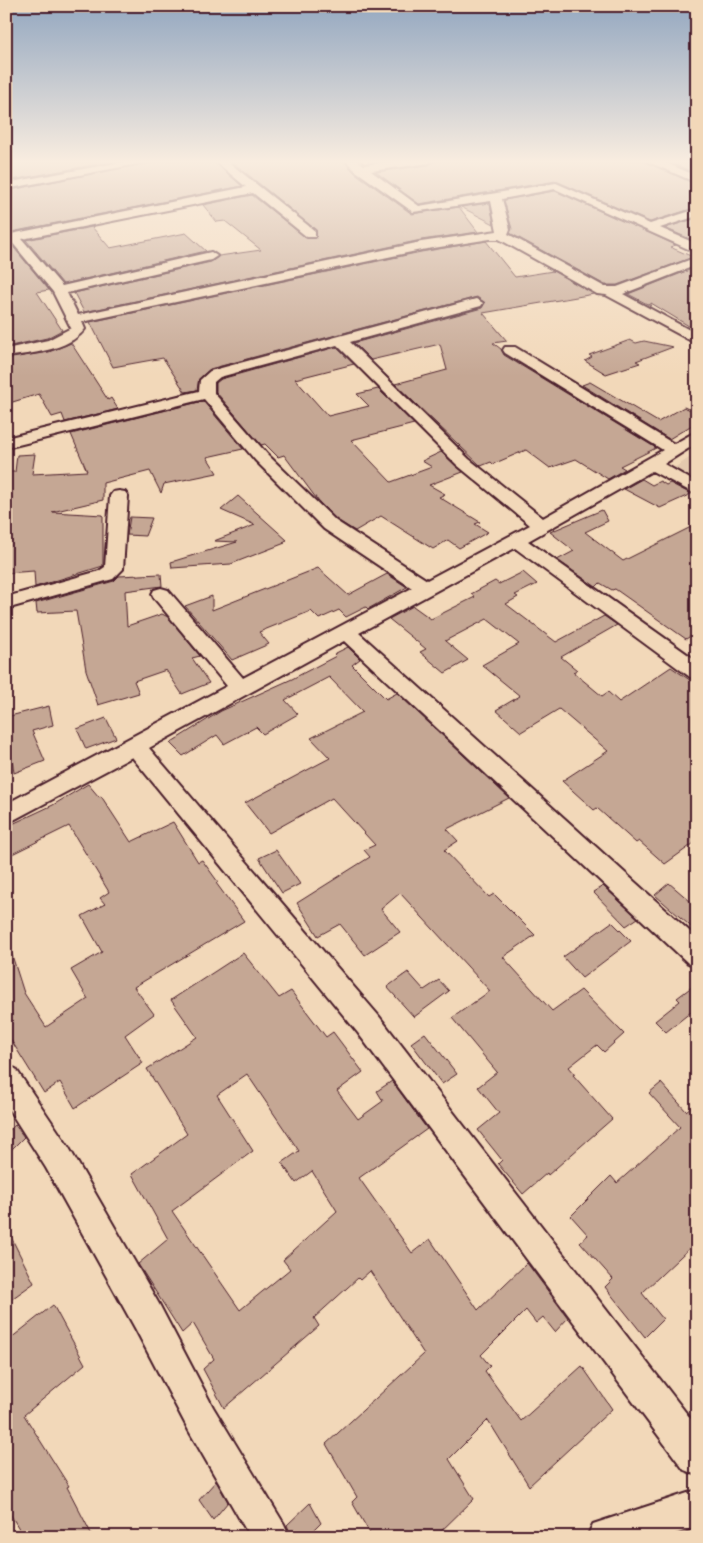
<svg xmlns="http://www.w3.org/2000/svg" width="703" height="1543" viewBox="0 0 703 1543" font-family="Sriracha,sans-serif">
<style>
.built{fill:#e4c9ae}
.building{fill:#c5a794;stroke:#4a1f2b;fill-rule:evenodd}
.lines{fill:none;stroke-linecap:round;stroke-linejoin:round}
.minor-casing{stroke:#4a1f2b;stroke-width:4}
.minor{fill:#f2d8b9;fill-rule:evenodd}
</style>
<rect width="100%" height="100%" fill="#f2d8b9"/>
<filter id="ink" filterUnits="userSpaceOnUse"><feTurbulence type="fractalNoise" baseFrequency=".02" numOctaves="2"/><feDisplacementMap in="SourceGraphic" scale="10" xChannelSelector="R" yChannelSelector="G"/><feConvolveMatrix kernelMatrix="1 2 1 2 8 2 1 2 1" color-interpolation-filters="sRGB"/></filter>
<g filter="url(#ink)">
<path class="built" d="M697,453V490L666,473Z"/>
<path class="building" d="M6,160H120L6,181Z
M160,160H212L242,186L6,233V191Z
M230,160H343L355,173L412,214L459,207L478,232L421,240L84,312L74,293L211,262L219,256L261,250L225,221L217,222L203,205L252,195L306,238H316V230Z
M436,160H642L697,185V207L650,222L556,181L419,204L376,172L429,165Z
M665,160H697V174Z
M555,191L676,245L670,247L693,257L617,285H605L510,233L512,229L504,200Z
M490,203L494,224L461,207Z
M697,218V238L692,240L665,228Z
M92,227L110,248L186,233L206,251L63,284L26,240Z
M486,241L515,277L553,271L594,294L483,313L507,341L493,343L501,349L504,355L656,448L620,466L625,469L608,479L576,459L550,468L526,450L493,464L491,462L481,466L395,384L447,370L440,344L371,360L354,343L482,308L485,303L477,297L210,369L199,379L197,390L185,392L163,358L113,367L90,322L421,252Z
M10,243L49,290L37,292L62,330L47,338L6,347V245Z
M697,267V331L651,303V306L628,294Z
M630,340L636,343L644,341L673,347L636,361L640,363L606,374L585,361L592,357L589,355Z
M71,343L108,400L111,398L118,409L65,422L62,414L52,417L39,394L6,404V359L49,352Z
M336,347L354,364L295,379L328,416L369,406L357,394L378,389L414,424L351,440L391,482L432,467L422,461L441,452L463,472L429,485L445,494L439,497L480,522L475,524L488,532L459,548L448,540L433,549L381,516L355,531L337,520L319,502L284,455L278,457L265,444L261,445L216,392V383L221,379Z
M590,382L658,422L684,407L697,413V422L669,439L582,385Z
M203,401L243,449L207,457L217,473L164,484L161,493L150,471L103,483V500L52,512L103,515V566L35,587L34,571L6,573V472H15L17,455L35,454L32,474L87,471L71,434Z
M642,479L652,485L660,481L666,485L670,483L691,494L660,508L624,489Z
M238,496L287,540L283,542L285,543L231,564L172,568L171,562L237,542L214,541L255,525L221,510Z
M602,510L608,521L585,532L623,561L697,524V632L686,639L615,589L612,590L600,583L596,587L557,560L574,551L550,532Z
M130,517L152,518L145,536L127,535Z
M318,568L348,595L387,574L407,587L368,609L366,607L346,617L339,610L319,619L311,611L259,632L269,644L232,660L185,606L212,596V610Z
M523,572L537,584L515,595L518,597L506,604L556,642L604,616L617,625L561,657L577,670L573,672L602,696L608,692L619,702L671,667L697,685V841L665,864L639,841L636,843L597,808L594,810L562,781L608,751L559,709L521,732L496,710L520,696L482,665L519,644L487,619L445,641L468,660L445,673L420,652L426,649L389,619L413,606L431,619L475,597L471,594L495,581L499,584Z
M161,574L162,586L125,591L127,626L162,614L168,617L200,656L192,658L209,683L182,694L166,670L134,681L139,693L98,705L86,670L76,611L37,613L36,603L114,581L119,576Z
M348,647L360,659L352,665L386,699L397,693L509,798L447,829L458,841L444,850L489,897L494,894L535,935L503,957L552,1011L581,990L624,1034L604,1052L597,1045L569,1067L575,1074L573,1075L612,1119L548,1175L547,1173L523,1194L498,1164L502,1160L478,1130L499,1113L478,1087L497,1072L452,1018L490,991L400,893L381,909L400,932L365,955L340,924L318,936L297,903L370,857L364,850L375,845L332,798L269,833L245,803L330,758L311,738L363,712L329,677L285,700L298,714L263,734L256,727L224,744L217,735L183,756L170,743L221,711L292,679L336,656L334,654Z
M49,706L53,725L32,731L45,761L14,773L6,717Z
M106,718L116,738L86,749L77,729Z
M88,784L99,797L101,796L131,842L173,822L198,862L202,860L218,882L216,883L244,921L134,987L154,1014L125,1035L143,1063L75,1108L60,1082L44,1093L6,1032V949H10L24,993L46,1027L88,999L71,970L102,952L82,916L105,904L100,898L109,892L69,826L6,857V827L53,805Z
M276,850L300,884L282,893L259,858Z
M669,883L697,907V932L655,895Z
M603,886L638,918L626,926L593,892Z
M612,922L631,941L582,978L563,957Z
M243,953L279,998L291,991L326,1037L333,1032L363,1072L337,1091L358,1119L383,1101L377,1091L392,1081L427,1129L359,1178L412,1253L430,1239L478,1310L527,1263L568,1318L555,1332L543,1317L536,1323L526,1310L481,1355L490,1366L485,1371L521,1421L582,1366L612,1409L529,1486L488,1420L449,1459L474,1499L435,1537H372L352,1502L357,1497L326,1444L424,1354L370,1271L360,1280L358,1278L314,1318L319,1326L224,1408L203,1369L214,1359L193,1323L182,1333L138,1264L168,1239L132,1174L187,1134L147,1069L197,1037L171,1000ZM247,1074L299,1151L282,1163L296,1183L312,1171L337,1211L283,1260L290,1269L240,1310L172,1211L253,1151L217,1095Z
M408,972L424,990L439,980L449,991L414,1017L387,987Z
M697,983V1018L691,1012L666,1032L655,1021L680,1001L677,998Z
M425,1033L457,1074L442,1084L411,1043Z
M661,1083L686,1111L697,1102V1241L642,1293L663,1319L645,1337L605,1287L613,1279L580,1242L588,1235L571,1216L611,1176L617,1183L680,1127L649,1093Z
M15,1125L24,1137L6,1155V1133Z
M6,1227L34,1283L6,1303Z
M53,1305L85,1364L24,1415L69,1486L67,1487L93,1537H24L6,1507V1342Z
M216,1481L228,1502L213,1520L199,1500Z
M310,1503L321,1523L307,1537H292L287,1525Z"/>
<g class="lines">
<defs>
<path id="minor" d="M133,160H158L6,189V183Z
M214,160H226L315,231V237H307L253,193L22,239L62,286L211,252L217,256L211,260L67,293L78,315L421,242L497,231L491,201L413,212L356,171L345,160H357L364,165L401,160H434L429,163L371,171L419,206L556,183L650,224L697,209V216L660,228L697,244V253L555,189L502,199L510,229L508,234L605,287H617L697,257V265L623,294L697,334V344L606,295L597,294L499,239H490L421,250L82,322L85,329C68,351 31,353 6,357V349L48,340L71,328L53,292L11,241L6,243V235L246,187Z
M644,160H659L697,176V183Z
M476,299L483,303L481,306L350,342L469,459L543,518L663,450L505,353L503,350L505,347H515L674,444L697,431V443L664,464L697,483V495L652,471L528,541L697,661V679L690,677L515,548L359,633L697,938V967L688,963L344,641L149,748L378,1015L697,1427V1475L684,1470L358,1033L132,757L6,824V804L227,686L154,598L152,594L154,590L161,588L168,590L243,678L412,588L324,529L255,460L204,399L6,448V438L199,391L200,380L210,371ZM337,345L457,465L530,525L427,580L336,521L267,454L214,393V382L220,377Z
M119,491L125,492L128,496L123,569L113,579L6,609V597L99,571L105,567L110,496L113,492Z
M6,1065L16,1069L68,1146L159,1304L213,1407L284,1524L290,1537H250L189,1431L135,1328L46,1168L6,1105Z
M697,1490V1527L665,1537H587L593,1524Z"/>
</defs>
<use href="#minor" class="minor-casing"/>
<use href="#minor" class="minor"/>
</g>
</g>
<linearGradient id="sky" x2="0" y2="1"><stop stop-color="#93a7c0"/><stop offset="0.43" stop-color="#f9ede0"/><stop offset="1" stop-color="#f9ede0" stop-opacity="0"/></linearGradient>
<rect width="703" height="376" fill="url(#sky)"/>
<rect width="703" height="1543" fill="none" stroke="#f2d8b9" stroke-width="25"/>
<rect x="12" y="12" width="678" height="1518" fill="none" stroke="#4a1f2b" stroke-width="2" filter="url(#ink)"/>
</svg>
